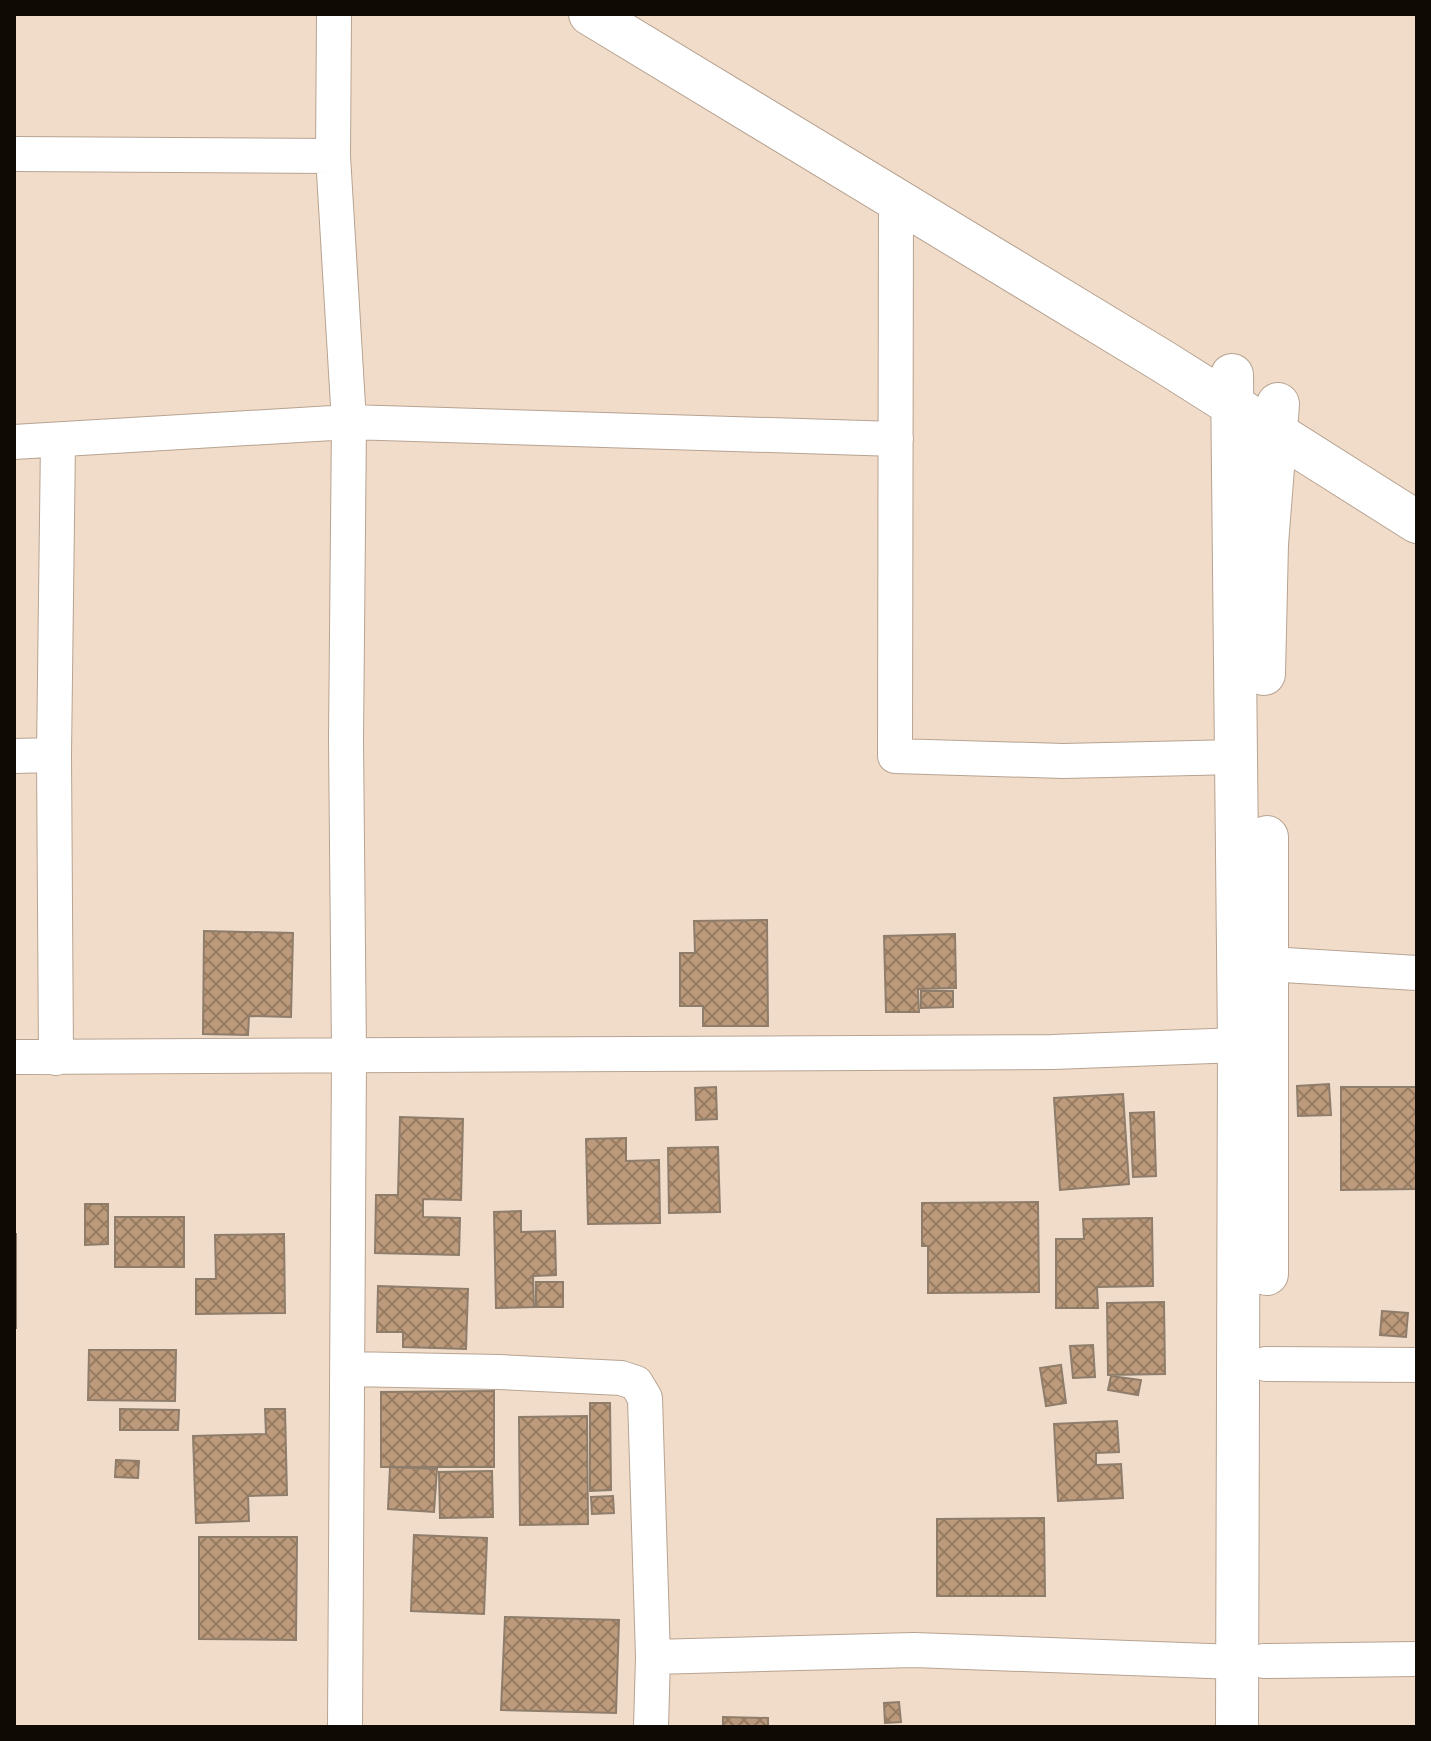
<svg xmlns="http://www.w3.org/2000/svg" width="1431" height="1741" viewBox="0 0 1431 1741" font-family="'Source Sans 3',sans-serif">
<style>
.building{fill:url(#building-cross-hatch);stroke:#8f7d6c;stroke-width:2}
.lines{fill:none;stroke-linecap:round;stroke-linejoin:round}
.minor-casing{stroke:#b7a391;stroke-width:36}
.tertiary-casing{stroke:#b7a391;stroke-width:44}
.minor{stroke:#fff;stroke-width:34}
.tertiary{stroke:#fff;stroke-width:42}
</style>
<defs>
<pattern id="building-cross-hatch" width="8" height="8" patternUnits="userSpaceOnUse" patternTransform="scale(2)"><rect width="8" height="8" fill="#bc9a7b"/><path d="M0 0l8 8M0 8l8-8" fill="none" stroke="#977c63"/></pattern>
</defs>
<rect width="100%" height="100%" fill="#f1dcca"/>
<path class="building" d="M767,920L768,1026H703V1006H680V953H695L694,921Z
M204,931L293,933L291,1017L249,1016L248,1035L203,1034Z
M955,934L956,988L918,989L919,1012H886L884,936Z
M921,991H953V1007L921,1008Z
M1329,1084L1331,1115L1298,1116L1297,1086Z
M716,1087L717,1119L696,1120L695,1088Z
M1341,1087H1416V1189L1341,1190Z
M1123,1094L1129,1184L1060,1190L1054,1098Z
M1154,1112L1156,1176L1133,1177L1130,1113Z
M400,1117L463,1119L461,1200L423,1199V1217L460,1218L459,1255L375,1253L376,1195H398Z
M626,1138V1161L659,1160L660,1223L588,1224L586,1139Z
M718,1147L720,1212L669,1213L668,1148Z
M1038,1202L1039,1292L928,1293V1246H922V1203Z
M85,1204H108V1244L85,1245Z
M521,1211V1232L555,1231L556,1275L533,1276L534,1307L496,1308L494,1212Z
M115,1217H184V1267H115Z
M1152,1218L1153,1286L1097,1287L1098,1308H1056V1239H1084L1083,1219Z
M14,1234H16V1328H14Z
M284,1234L285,1313L196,1314V1279H216L215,1235Z
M536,1282H563V1307H536Z
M378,1286L468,1289L466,1349L403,1347V1332H377Z
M1164,1302L1165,1374L1108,1375L1107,1303Z
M1382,1311L1408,1313L1406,1337L1380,1335Z
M1093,1345L1095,1377L1073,1378L1070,1346Z
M89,1350H176L175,1401L88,1400Z
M1061,1365L1066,1403L1046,1406L1040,1368Z
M1111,1376L1141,1380L1138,1395L1108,1390Z
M494,1391V1467H381V1392Z
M590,1403H610L611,1490L590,1491Z
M120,1409L179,1410L178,1430H120Z
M265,1409H285L287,1495L248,1496L249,1521L196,1523L193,1436L266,1434Z
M587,1416L588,1524L520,1525L519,1417Z
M1117,1421L1119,1452L1096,1453V1465L1121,1464L1123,1498L1058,1501L1054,1424Z
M116,1460L139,1461L138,1478L115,1477Z
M390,1467L437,1469L434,1512L388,1509Z
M492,1471L493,1517L440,1518L439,1472Z
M613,1496L614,1513L592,1514L591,1497Z
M1044,1518L1045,1596H937V1519Z
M414,1535L487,1538L484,1614L411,1611Z
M199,1537H297L296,1640L199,1639Z
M505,1617L619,1620L616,1713L501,1710Z
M899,1702L901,1722L885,1723L884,1703Z
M723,1717L768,1718V1727H723Z"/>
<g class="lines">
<defs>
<path id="minor" d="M334,14L333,156L349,422L346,739L349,1055L345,1727
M14,154L333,156
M896,200L895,756L1063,761L1237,757
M14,442L349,422L896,439
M14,756L54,755
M1268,964L1417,973
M14,1057L1053,1052L1265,1044
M56,1058L54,755L58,440
M1266,1364L1417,1365
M347,1369L499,1372L621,1378L636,1383L645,1398L653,1657L651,1727
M653,1657L914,1650L1236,1662
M1264,1661L1417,1659"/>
<path id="tertiary" d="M590,14L1164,362L1417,522
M1232,375L1239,1045L1237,1727
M1264,674L1267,544L1278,404
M1267,837V1274"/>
</defs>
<use href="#minor" class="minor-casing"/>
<use href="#tertiary" class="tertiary-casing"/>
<use href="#minor" class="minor"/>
<use href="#tertiary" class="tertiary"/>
</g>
<rect width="1431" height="1741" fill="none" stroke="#100a05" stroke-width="32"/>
</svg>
